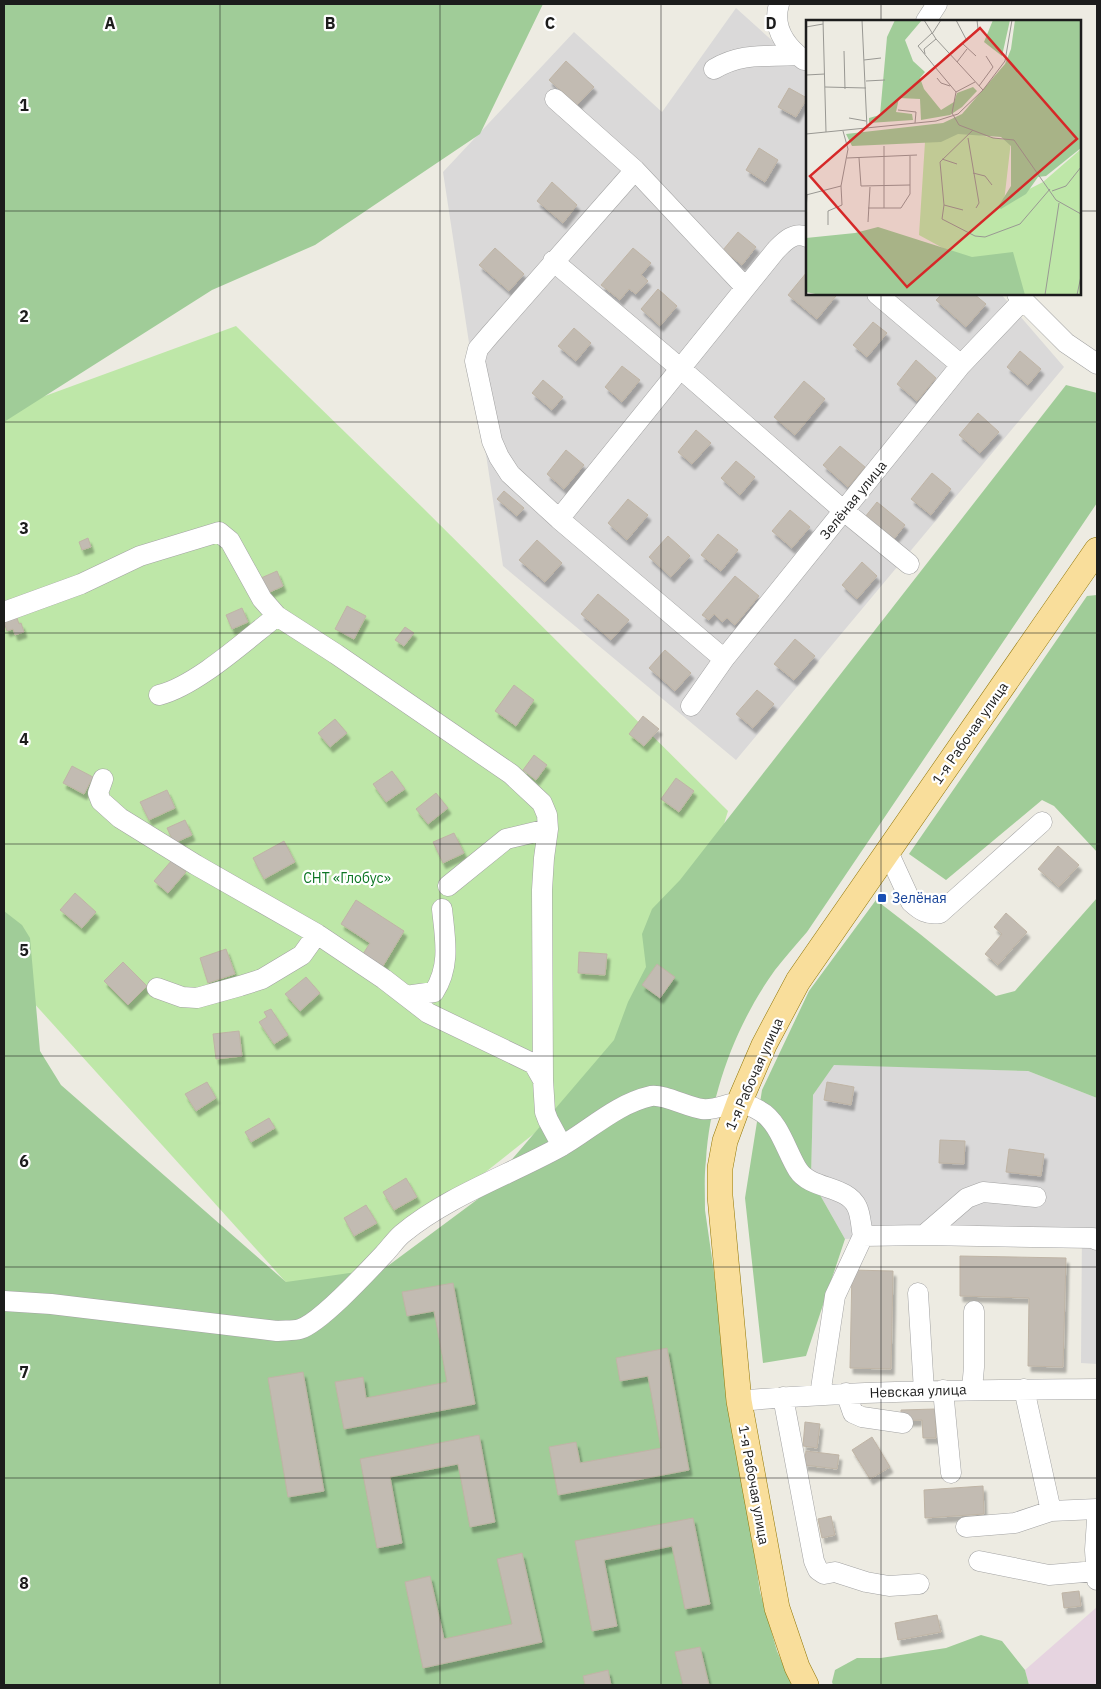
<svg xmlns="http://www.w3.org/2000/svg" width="1101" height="1689" viewBox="0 0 1101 1689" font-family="'IBM Plex Sans',sans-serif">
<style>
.residential{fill:#dad9d9}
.industrial{fill:#e6d4e0}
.grass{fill:#bee7a8}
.forest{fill:#a0cc98}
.building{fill:#c2bbb2;stroke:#bfb4a5;filter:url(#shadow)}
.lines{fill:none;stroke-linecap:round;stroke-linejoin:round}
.minor-casing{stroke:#a3a3a3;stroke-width:21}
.major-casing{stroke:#917604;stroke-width:26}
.minor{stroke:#fff;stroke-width:20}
.major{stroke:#f9de9b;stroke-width:25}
.grid{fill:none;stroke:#1c1c1c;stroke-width:1;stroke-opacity:0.55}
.transit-dot{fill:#1a4fb4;stroke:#fff;stroke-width:2}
.labels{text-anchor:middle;stroke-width:4.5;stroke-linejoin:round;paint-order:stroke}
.street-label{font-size:14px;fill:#1c1c1c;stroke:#fff}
.park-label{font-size:14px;fill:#0e7725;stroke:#fff}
.transit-label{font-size:14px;fill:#164399;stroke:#fff;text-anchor:start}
.inset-road{fill:none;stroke:#999893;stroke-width:1}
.view{fill:#d62828;fill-opacity:0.15;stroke:#d62828;stroke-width:2.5}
.inset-edge{fill:none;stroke:#1c1c1c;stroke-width:2.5}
.grid-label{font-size:16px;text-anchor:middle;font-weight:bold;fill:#1c1c1c;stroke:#fff;stroke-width:4.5;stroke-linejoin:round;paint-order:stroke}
</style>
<defs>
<filter id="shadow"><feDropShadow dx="3" dy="5.5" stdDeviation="1" flood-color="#0004"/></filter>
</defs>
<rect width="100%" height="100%" fill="#edebe2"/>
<path class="residential" d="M736,8L807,72V294H1001L1064,367L736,760L503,566L443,172L574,32L662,112Z
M834,1064L1028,1071L1097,1098V1364L1081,1363L1082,1230L845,1239L811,1179L813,1095Z"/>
<path class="industrial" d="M1097,1607V1685H1029L1025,1670Z"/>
<path class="grass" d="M236,326L424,509L728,811L659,1035L311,1310L4,970V411Z"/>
<path class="forest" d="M4,4H543L480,134L315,245L212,290L4,422Z
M1066,385L1097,393V503L807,932C796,945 785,957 775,970C736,1024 710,1094 706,1160C704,1176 705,1193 705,1210L760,1592L777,1651L792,1685H4V911L22,925L30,938L40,1051L61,1085L286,1282L385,1268L478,1199L614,1040L628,1002L646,967L642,934L652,909L680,880Z
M1097,595V852L1054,806L1042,800L946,880L909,854L1087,596Z
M1097,898V1098L1028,1071L834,1065L813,1095L811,1179L845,1239L806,1356L763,1363L745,1198L762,1090L809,991L876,900L920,934L996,996L1015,991Z
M981,1635L1002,1641L1025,1670L1029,1685H833L832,1682L835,1670L857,1658H881L946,1648Z"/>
<path class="building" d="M566,61L594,87L577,105L549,80Z
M789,88L807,98L796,117L778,107Z
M759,148L778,160L765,182L746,170Z
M552,182L577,205L563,223L537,201Z
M738,232L756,247L742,265L723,250Z
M495,248L524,274L509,291L479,265Z
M633,248L651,263L641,275L648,281L636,294L629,289L620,300L601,285Z
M807,272V294H833L836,296L817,319L788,295Z
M658,289L677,306L660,326L641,309Z
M942,294H974L986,304L966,327L936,300Z
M873,322L887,333L867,357L853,345Z
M574,328L591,343L576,361L558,346Z
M1020,351L1041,369L1028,385L1007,367Z
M916,360L936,378L917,401L897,384Z
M622,366L640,380L622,402L605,387Z
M543,380L563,397L552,410L532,393Z
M804,381L825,399L795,435L774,417Z
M978,413L999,432L980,453L959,435Z
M696,430L711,443L692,464L678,452Z
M840,446L865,467L848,487L823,465Z
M566,450L584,465L564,489L547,474Z
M736,461L755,477L740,495L721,478Z
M932,473L951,489L931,515L911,499Z
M504,491L524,508L517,516L497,499Z
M628,499L648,515L627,540L608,523Z
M877,502L905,525L890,544L861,522Z
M790,510L810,527L792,548L772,531Z
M718,534L738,550L721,571L701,555Z
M668,536L690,556L671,577L649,557Z
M88,538L91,547L82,550L79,542Z
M537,540L562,563L545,582L519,560Z
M862,562L877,576L857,599L842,585Z
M277,571L283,586L268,593L261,578Z
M735,576L759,596L735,625L727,618L722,622L714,614L709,620L702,615Z
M598,594L629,620L611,640L581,614Z
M347,606L366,616L354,639L335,629Z
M242,608L248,622L232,629L226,615Z
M17,618L19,624L21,623L24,632L15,635L13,629L7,631L4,622Z
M405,627L414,633L404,646L395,640Z
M795,639L815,656L794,680L774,664Z
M665,650L691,673L675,691L649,668Z
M514,685L534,700L516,726L495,711Z
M757,690L774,704L753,728L736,714Z
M643,716L659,729L644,746L629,734Z
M335,719L347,733L330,747L318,733Z
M534,755L547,765L536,780L523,770Z
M72,766L93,777L84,794L63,783Z
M392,771L405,789L386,802L373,784Z
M676,778L694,791L679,812L661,799Z
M167,790L175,808L149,820L140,802Z
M436,793L448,808L428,824L416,809Z
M185,820L192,835L174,843L167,828Z
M454,833L464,853L443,863L433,842Z
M284,841L295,862L264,879L253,858Z
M1058,846L1079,865L1059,887L1038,869Z
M172,860L186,872L168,893L154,881Z
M75,893L96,912L82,928L60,910Z
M356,900L404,931L383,966L363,954L370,943L341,924Z
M1006,913L1027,932L998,965L985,954L1002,934L994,927Z
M226,949L235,974L208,983L200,958Z
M579,952L607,954L605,975L578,973Z
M123,962L147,986L128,1005L104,981Z
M657,964L675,977L660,998L642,985Z
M306,977L320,993L300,1011L285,994Z
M271,1009L288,1035L274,1044L259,1022L267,1017L264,1012Z
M239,1031L242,1056L216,1059L213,1034Z
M207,1082L216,1098L196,1111L185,1094Z
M827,1082L854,1087L851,1105L824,1100Z
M269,1118L275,1128L251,1142L245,1132Z
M940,1140L965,1141L964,1164L939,1163Z
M1009,1149L1044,1154L1041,1176L1006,1172Z
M406,1178L417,1197L394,1210L383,1192Z
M366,1205L377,1223L354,1236L344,1218Z
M960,1256L1066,1258L1063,1367L1028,1366L1029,1298L960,1296Z
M852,1270L893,1271L891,1369L850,1368Z
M453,1283L475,1404L344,1429L335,1382L363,1377L366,1398L447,1382L434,1311L407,1316L402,1292Z
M667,1348L689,1470L558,1495L549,1447L576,1442L580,1463L661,1448L648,1376L620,1381L616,1358Z
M303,1372L324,1491L288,1497L268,1378Z
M935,1409L936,1438H923L922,1420L901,1421V1410Z
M805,1422L820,1424L817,1448L803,1446Z
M479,1435L495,1522L470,1527L458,1464L390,1477L402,1543L377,1548L360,1459Z
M872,1437L890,1467L870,1479L852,1450Z
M806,1451L839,1455L837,1469L804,1465Z
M983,1486L984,1514L925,1518L924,1490Z
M831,1516L835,1535L822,1538L818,1519Z
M693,1518L710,1604L685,1609L672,1546L604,1560L617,1626L592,1631L575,1541Z
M522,1553L542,1642L423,1668L405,1582L430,1576L444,1639L512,1624L497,1559Z
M1079,1591L1081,1606L1064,1608L1062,1593Z
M937,1615L941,1632L898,1640L895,1623Z
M700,1647L709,1685H683L675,1652Z
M608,1670L611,1685H585L583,1676Z"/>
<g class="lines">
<defs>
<path id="minor" d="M779,4C772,28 785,46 804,60
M926,21L937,4
M714,69C742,52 766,57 797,55
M555,99L635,170L745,287
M635,170L489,336L478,349L475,361L492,441L499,457L510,474L559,519L724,659
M553,261L681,369L844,511L909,564
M877,294L961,365
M1017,294L1066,343L1097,364
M559,519L776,250C784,242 794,231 807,237
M4,612L81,584L140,556L219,532L230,541L262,599L277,616L336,654L511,774L542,803L547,815L548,829L544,858L542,890L543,1080L545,1112L548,1120L562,1146
M159,695C196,686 246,640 277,616
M691,706L724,659L961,365L1023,300
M103,779L98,793L101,801L120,818L196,865L317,934L384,979L428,1013L534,1064L543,1080
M888,852L911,902C921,911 927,915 940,913L1042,822
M448,886L506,839L548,829
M157,988L182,997L197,998L240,986L262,979L302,955L317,934
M406,996L434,992C451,966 445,938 442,909
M924,1235L967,1198L983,1192L1036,1197
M918,1293L924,1391
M4,1301L51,1304L277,1331C284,1330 293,1331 300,1329C320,1323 368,1271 384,1254C390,1248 395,1240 402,1234C448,1196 507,1176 560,1147C590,1130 616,1104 651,1096C664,1094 687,1107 702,1109C716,1111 729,1102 739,1103C745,1103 755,1108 760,1111C779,1121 787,1153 798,1170C811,1190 847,1185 857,1207C861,1215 861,1227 863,1236L924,1235L1093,1238L1097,1240
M972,1389L974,1367V1311
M1024,1389L1051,1511
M943,1390L951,1473
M846,1393L853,1413L862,1417L903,1423
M820,1395L835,1296L863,1236
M783,1397L814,1561L818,1570L824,1574L835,1572L866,1582L889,1586L919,1584
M739,1401C858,1390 978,1390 1097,1389
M1097,1520L1095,1550L1097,1580
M966,1527L1015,1523L1051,1511L1097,1509
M979,1561L1049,1575L1096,1571"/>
<path id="major" d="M806,1685L797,1667L777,1608L739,1401L720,1196V1168L725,1141L739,1103L764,1045L798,981L1097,550"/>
</defs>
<use href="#minor" class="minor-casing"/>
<use href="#major" class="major-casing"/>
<use href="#minor" class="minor"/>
<use href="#major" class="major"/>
</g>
<path class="grid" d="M220,4V1685M440,4V1685M661,4V1685M881,4V21M4,211H807M1080,211H1097M881,294V1685M4,422H1097M4,633H1097M4,844H1097M4,1056H1097M4,1267H1097M4,1478H1097"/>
<rect class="transit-dot" x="877" y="893" width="10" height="10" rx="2.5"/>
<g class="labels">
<g class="street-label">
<text transform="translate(853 500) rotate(-51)" y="5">Зелёная улица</text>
<text transform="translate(970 733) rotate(-55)" y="5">1-я Рабочая улица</text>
<text transform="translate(754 1074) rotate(-66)" y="5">1-я Рабочая улица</text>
<text transform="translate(918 1391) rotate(-2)" y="5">Невская улица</text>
<text transform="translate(754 1485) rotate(80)" y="5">1-я Рабочая улица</text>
</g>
<g class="park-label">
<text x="347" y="883">СНТ «Глобус»</text>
</g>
<g class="transit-label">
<text x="892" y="903">Зелёная</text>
</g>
</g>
<g transform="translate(806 20)">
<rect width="275" height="275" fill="#edebe2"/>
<path d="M147,110L205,121L198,182L237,162L275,129V275H182L177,250L113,215L119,122Z" fill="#bee7a8"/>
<path d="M89,0H116L99,20L107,41L119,52L114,58L118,69L135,90L148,82L151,73L167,67L171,71L156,87L144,95L115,100L114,79L93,78L90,92L106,94L107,100L63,103V98L74,95L81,17ZM187,0H204L196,36L178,22ZM209,0H275V128L240,156L232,157L220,174L195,189L192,187L205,166V126L195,117L152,114L135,122L46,126L40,114L137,103L156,94L199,44L205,29ZM72,207L166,237L207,232L219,275H14L0,272V218L49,213Z" fill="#a0cc98"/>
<path class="inset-road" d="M17,0L20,112M56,0L61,108M118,0L130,19L177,70M150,0L161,21M0,7L17,4M126,13L112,26L129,47M126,14L135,0M157,24L170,36M38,31L39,69M119,34L118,29L130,19M144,34L172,9L171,0M58,40L75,38M137,40L129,47L150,72L146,93L153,105L187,118L208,120L250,180L275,194M151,42L161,29M0,55L19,54M131,58L135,63L144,66M60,61L79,60M173,66L187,47L180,36M19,67L60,68M150,72L169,62M92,90L110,92L109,103M43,98L60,101M167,110L134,142L138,185L136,199L169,216L179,217L214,204L244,169M0,114L130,101L152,94L177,70L199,41L206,0M162,118L173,183L170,188M78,126V188M41,138L111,135M53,138L55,166L104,165M136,139L151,144M167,153L179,156L186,165M246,171L260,166L275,147M0,175L35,166M138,185L157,190M62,188H95L104,174V136M0,191L1,175M62,202L64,167M22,205V191L36,185L35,166L42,129L37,111M239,275L253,183M271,275L275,256"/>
<path class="view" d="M174,8L271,119L101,267L4,156Z"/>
<rect width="275" height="275" class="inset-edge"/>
</g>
<g class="grid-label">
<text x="110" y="29">A</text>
<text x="330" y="29">B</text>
<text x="550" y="29">C</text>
<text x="771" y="29">D</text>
<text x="24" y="111">1</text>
<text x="24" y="322">2</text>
<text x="24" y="534">3</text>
<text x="24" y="745">4</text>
<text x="24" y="956">5</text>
<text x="24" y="1167">6</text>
<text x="24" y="1378">7</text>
<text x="24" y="1589">8</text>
</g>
<rect width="1101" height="1689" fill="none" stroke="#1c1c1c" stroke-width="10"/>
</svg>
